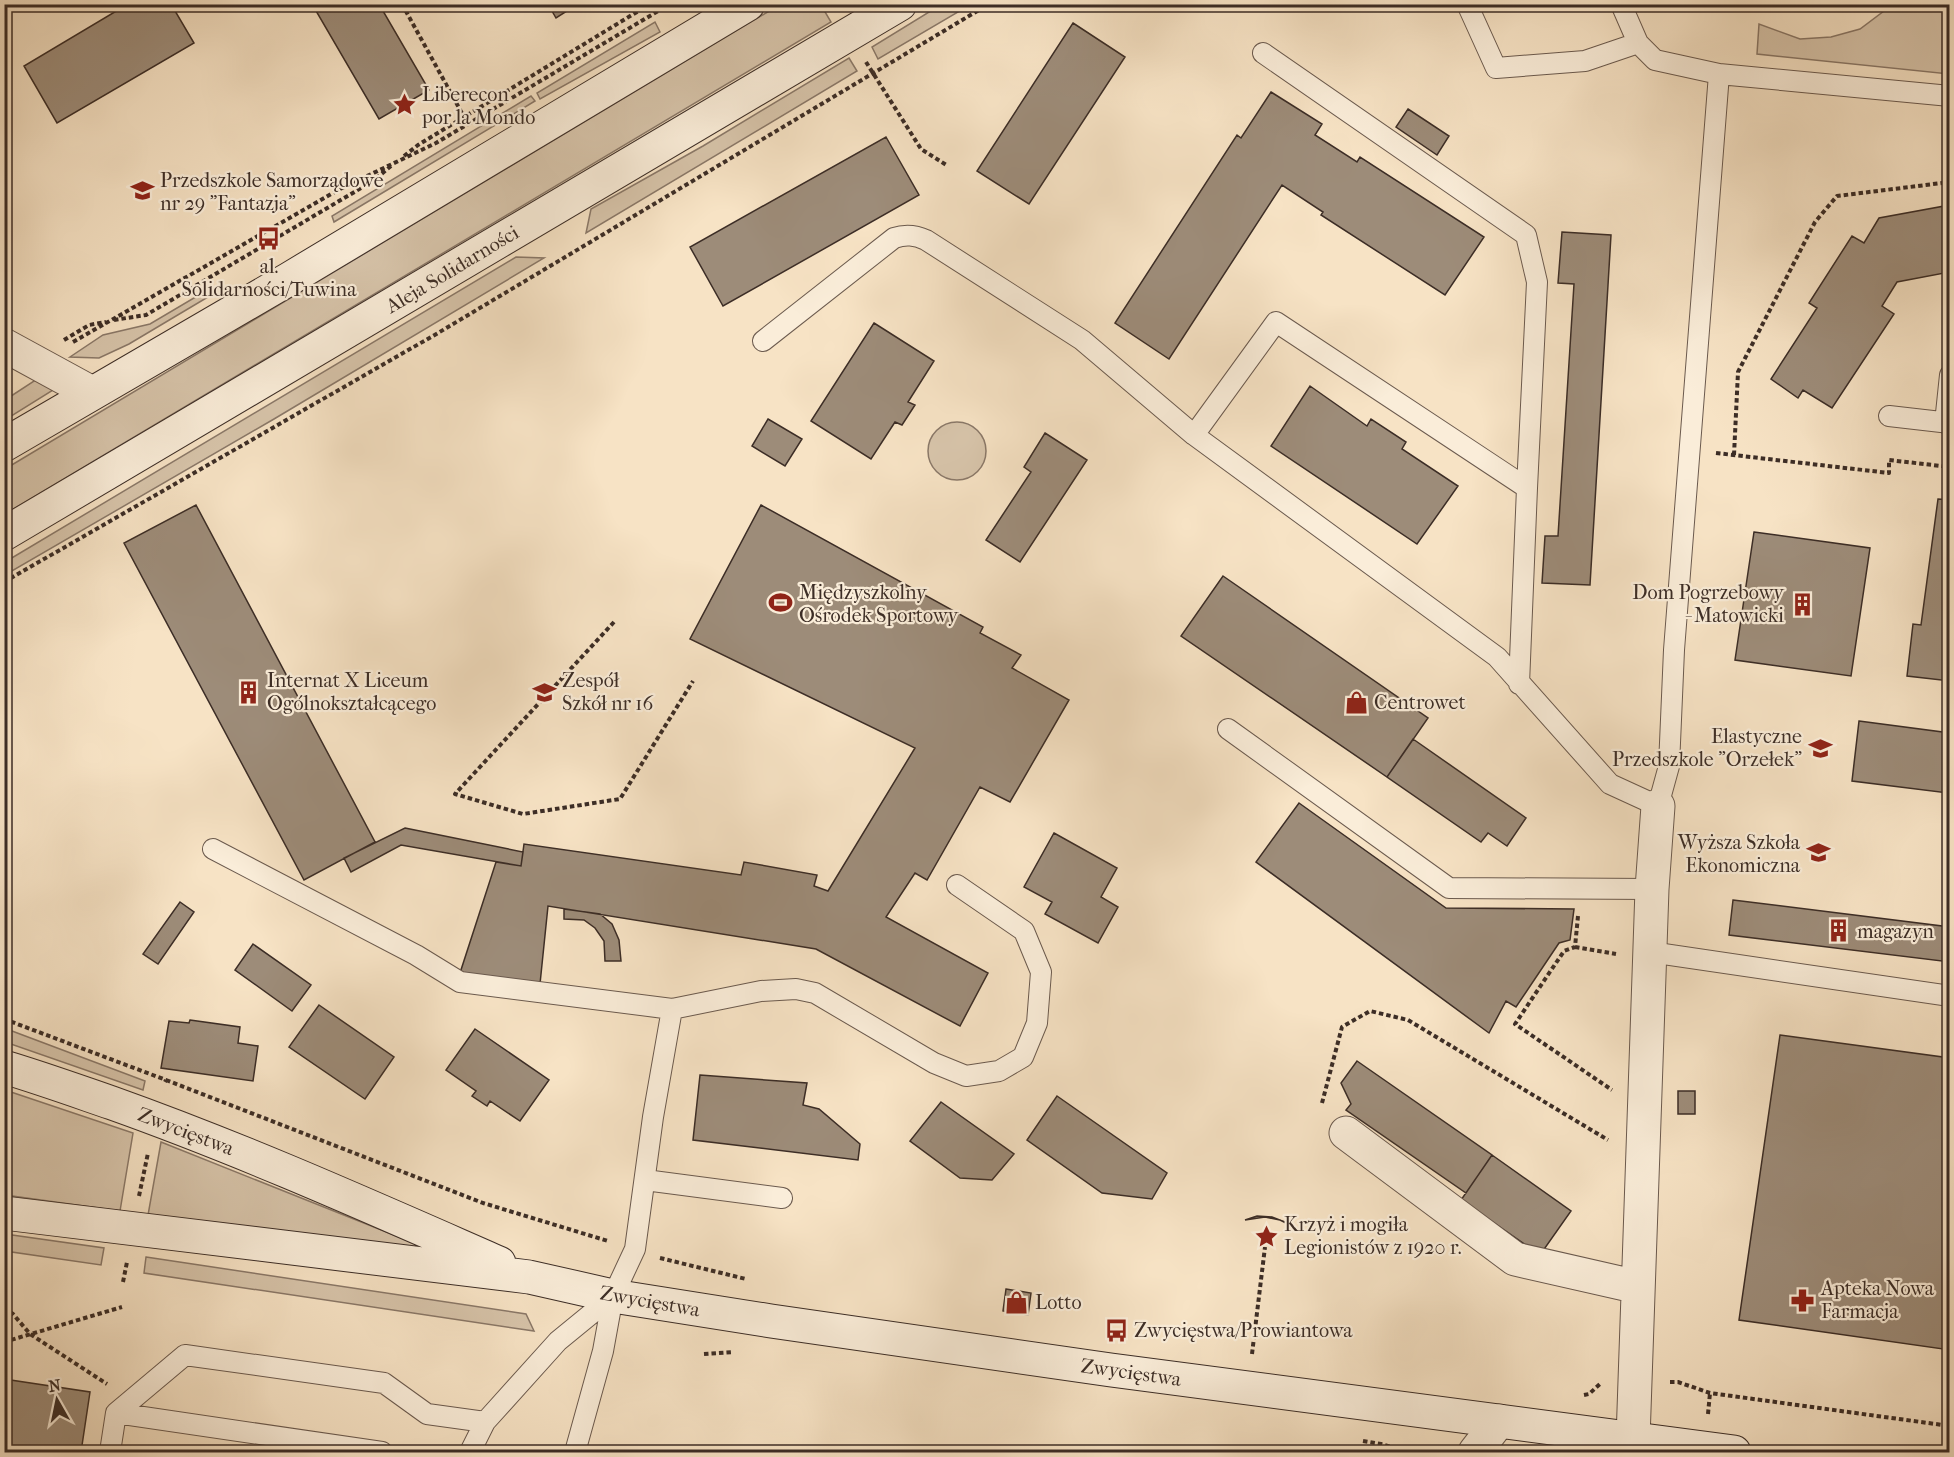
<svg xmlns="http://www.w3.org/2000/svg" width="1954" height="1457" viewBox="0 0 1954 1457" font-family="'IM FELL French Canon',serif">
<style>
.green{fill:#d7c4aa;stroke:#8a7868;stroke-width:1.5}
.building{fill:#9d8c79;stroke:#3c2d26;stroke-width:1.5}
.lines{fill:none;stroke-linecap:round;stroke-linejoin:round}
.lane-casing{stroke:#6b5a4e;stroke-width:22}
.street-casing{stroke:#6b5a4e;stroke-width:35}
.secondary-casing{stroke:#3c2d26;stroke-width:35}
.path{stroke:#3c2d26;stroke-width:4;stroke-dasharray:4.5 3;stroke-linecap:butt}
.lane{stroke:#faedd9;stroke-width:20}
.street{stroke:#faedd9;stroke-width:33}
.secondary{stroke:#faedd9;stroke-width:33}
.labels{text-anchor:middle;stroke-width:4.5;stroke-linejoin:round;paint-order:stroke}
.poi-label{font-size:20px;fill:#3c2d26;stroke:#faedd9;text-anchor:start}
.street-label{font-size:20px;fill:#3c2d26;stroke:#faedd9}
</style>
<rect width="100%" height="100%" fill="#f7e3c5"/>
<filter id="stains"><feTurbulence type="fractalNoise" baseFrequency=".00333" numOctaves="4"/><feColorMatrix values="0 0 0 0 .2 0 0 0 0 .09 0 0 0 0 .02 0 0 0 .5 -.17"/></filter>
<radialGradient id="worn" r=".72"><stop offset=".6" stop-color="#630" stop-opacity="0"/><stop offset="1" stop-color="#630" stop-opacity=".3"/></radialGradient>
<path class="green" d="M781,4L821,5L831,22L5,514V469Z
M942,4L970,5L878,59L872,47Z
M1892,5H1949V74L1757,54L1759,24L1800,39L1831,37L1860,29Z
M655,22L660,32L540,99L537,93Z
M849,58L857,71L586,233L591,209L703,146Z
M531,96L535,101L334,222L332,216Z
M516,257L544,258L274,419L5,575V562Z
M204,292L208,297L129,344L99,358L70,357L103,335L150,324Z
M37,379L58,387L5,420V400Z
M928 451a29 29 0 1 1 58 0a29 29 0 1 1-58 0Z
M4,1028L145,1081L143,1090L5,1042Z
M5,1090L133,1133L120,1211L5,1195Z
M161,1142L444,1255L148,1215Z
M5,1234L104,1248L101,1265L5,1251Z
M146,1257L526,1314L534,1331L144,1273Z"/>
<path class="building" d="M128,4H171L194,43L57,123L24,66Z
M312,4H379L429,90L379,119Z
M548,4H578L556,18Z
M1073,23L1125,57L1029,204L977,171Z
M1271,92L1322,124L1315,135L1357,162L1360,157L1484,237L1445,295L1321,215L1323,212L1282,185L1169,359L1115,323L1237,135L1241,138Z
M1408,109L1449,136L1437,155L1396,127Z
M886,137L919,195L723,306L690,247Z
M1950,205V272L1897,282L1882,306L1894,314L1832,408L1803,390L1798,398L1771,379L1817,308L1809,303L1852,236L1864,243L1879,218Z
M1562,232L1611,235L1590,585L1542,583L1545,536H1558L1574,284L1558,283Z
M874,323L934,361L908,402L915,405L902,425L895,422L871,459L811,421Z
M1310,386L1367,426L1371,419L1406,442L1402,449L1458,486L1417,544L1271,446Z
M768,419L802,439L785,466L752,446Z
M1045,433L1087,460L1020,562L986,540L1031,472L1024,467Z
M1938,499L1950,500V681L1907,676L1913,624L1921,625Z
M196,505L375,842L304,880L124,543Z
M761,505L983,627L980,633L1021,655L1012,668L1069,700L1010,802L980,787L927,880L915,873L886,917L988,973L960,1026L816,949L548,906L540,984L460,973L496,862L521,866L524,844L741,875L744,862L817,875L814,886L828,891L915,748L690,639Z
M1754,532L1870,548L1851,676L1735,660Z
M1223,576L1428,718L1387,777L1181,636Z
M1859,721L1950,733L1948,793L1852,781Z
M1413,739L1526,818L1507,846L1488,833L1481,842L1387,777Z
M1299,803L1446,908L1574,909L1570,940L1559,943L1516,1007L1506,1001L1489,1033L1256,862Z
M405,828L523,852L521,866L401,845L351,872L344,858Z
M1054,833L1117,868L1101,897L1118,907L1098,943L1045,914L1052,902L1024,887Z
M1733,900L1950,927V962L1729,935Z
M180,902L194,912L158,964L143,954Z
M564,909L600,914L612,924L619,940L621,961H605L604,941L595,928L584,920L564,919Z
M253,944L311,985L292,1011L235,970Z
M319,1005L394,1057L365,1099L289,1047Z
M190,1020L240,1027L238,1043L258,1046L253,1081L161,1068L169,1021L189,1023Z
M475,1029L549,1080L520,1121L490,1101L487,1106L472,1096L476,1091L446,1070Z
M1780,1035L1950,1058V1350L1739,1320Z
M1357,1061L1492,1155L1466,1193L1346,1110L1351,1104L1341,1083Z
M700,1075L807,1083L803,1105L819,1109L860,1144L858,1160L693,1140Z
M1678,1091H1695V1114H1678Z
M1057,1096L1167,1173L1152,1199L1102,1193L1027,1140Z
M941,1102L1014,1154L992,1180L960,1178L910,1141Z
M1492,1155L1571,1211L1540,1255L1461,1200Z
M1257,1216L1272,1217L1293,1225L1292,1226L1280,1220L1265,1217L1245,1220Z
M1006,1289L1031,1293L1028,1315L1003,1311Z
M4,1379L90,1392L81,1452H4Z"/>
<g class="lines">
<defs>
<path id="lane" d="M1467,4L1496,68L1585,61L1638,43
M1621,4L1638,43L1655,60L1719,74L1950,96
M1263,53L1526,235L1537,282L1527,488
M763,341L894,238C906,234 915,235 926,240L1082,340L1194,435L1497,657L1610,784L1658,806L1669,766L1674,650L1719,74
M1889,416L1950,423
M1945,423L1950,375
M1194,435L1276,322L1527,488L1519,684
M1228,729L1449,888L1652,889
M213,849L416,955L460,982L672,1009L761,991L796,989L815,993L934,1063L966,1076L999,1071L1023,1057L1037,1023L1041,972L1024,931L957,885
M1650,952L1950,996
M645,1180L782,1198
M116,1413L382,1452
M110,1452L116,1413L185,1355L384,1383L427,1414L485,1422L558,1341L613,1296
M470,1452L485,1422
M575,1452L603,1351L613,1296L635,1249L653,1117L672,1009"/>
<path id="street" d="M4,345L92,393
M1346,1133L1515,1259L1638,1287
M1633,1439L1652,889L1658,806
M1475,1452L1499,1421"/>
<path id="secondary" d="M4,445L289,279L748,4
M4,534L900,4
M4,1067C41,1078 77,1091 112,1103C244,1150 371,1207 499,1263
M4,1213L529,1277L613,1296L771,1321L1111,1370L1734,1452"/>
</defs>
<use href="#lane" class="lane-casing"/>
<use href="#street" class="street-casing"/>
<use href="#secondary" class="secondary-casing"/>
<path class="path" d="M402,4L464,117
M633,4L637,12
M866,62L921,149L948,166
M404,156L418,145L650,4
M114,320L146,315L373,181L391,166
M64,340L89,325L106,322
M73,342L340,189L436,143L670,4
M1716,453L1889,473V460L1950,467
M1734,455L1738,372L1815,222L1837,196L1950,182
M4,582L438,333L989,4
M614,622L455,794L523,814L620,799L693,681
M1578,916L1575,947L1564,951L1515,1024L1612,1090
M1575,947L1616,954
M4,1019L166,1080L165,1082
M166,1080L483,1203L608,1241
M1322,1103L1342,1027L1370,1011L1408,1020L1608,1140
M139,1196L148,1153
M660,1258L746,1279
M123,1282L127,1262
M4,1308L13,1314L30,1334L107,1384
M4,1342L122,1307
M704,1354L733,1352
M1252,1354L1265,1247
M1670,1382H1678L1710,1393L1950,1426
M1584,1395L1589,1394L1600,1384
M1708,1414L1710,1393
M1363,1441L1381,1444L1408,1452"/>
<use href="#lane" class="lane"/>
<use href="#street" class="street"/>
<use href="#secondary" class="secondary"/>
</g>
<defs>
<symbol id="sight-bare" viewBox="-9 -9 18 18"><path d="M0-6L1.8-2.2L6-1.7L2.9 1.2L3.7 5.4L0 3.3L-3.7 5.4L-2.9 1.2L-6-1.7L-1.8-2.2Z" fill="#8f2418" stroke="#faedd9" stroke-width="2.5" paint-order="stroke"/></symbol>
<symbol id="school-bare" viewBox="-9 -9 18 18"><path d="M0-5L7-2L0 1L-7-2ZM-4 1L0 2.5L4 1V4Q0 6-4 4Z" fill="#8f2418" stroke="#faedd9" stroke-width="2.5" paint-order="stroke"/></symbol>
<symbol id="bus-bare" viewBox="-9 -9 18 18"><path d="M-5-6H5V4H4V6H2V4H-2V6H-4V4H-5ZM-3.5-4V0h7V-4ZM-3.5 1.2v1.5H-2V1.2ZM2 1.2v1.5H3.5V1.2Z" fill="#8f2418" stroke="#faedd9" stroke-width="2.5" paint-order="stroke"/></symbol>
<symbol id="stadium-bare" viewBox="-9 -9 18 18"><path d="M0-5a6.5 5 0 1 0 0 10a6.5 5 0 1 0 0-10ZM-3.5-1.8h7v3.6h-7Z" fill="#8f2418" stroke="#faedd9" stroke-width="2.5" paint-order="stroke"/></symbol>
<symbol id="building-bare" viewBox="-9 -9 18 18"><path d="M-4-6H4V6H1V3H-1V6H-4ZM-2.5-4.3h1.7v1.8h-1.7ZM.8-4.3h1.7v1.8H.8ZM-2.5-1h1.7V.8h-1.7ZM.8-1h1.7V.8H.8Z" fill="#8f2418" stroke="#faedd9" stroke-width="2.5" paint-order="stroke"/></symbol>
<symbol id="shop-bare" viewBox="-9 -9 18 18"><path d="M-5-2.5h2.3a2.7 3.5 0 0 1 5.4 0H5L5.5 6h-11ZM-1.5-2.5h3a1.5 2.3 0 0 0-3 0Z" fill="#8f2418" stroke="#faedd9" stroke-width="2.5" paint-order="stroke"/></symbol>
<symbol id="university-bare" viewBox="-9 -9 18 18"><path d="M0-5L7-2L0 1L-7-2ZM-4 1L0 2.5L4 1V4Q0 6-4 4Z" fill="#8f2418" stroke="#faedd9" stroke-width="2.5" paint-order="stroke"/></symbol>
<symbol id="pharmacy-bare" viewBox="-9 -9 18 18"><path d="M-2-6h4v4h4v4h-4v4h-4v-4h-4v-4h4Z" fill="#8f2418" stroke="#faedd9" stroke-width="2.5" paint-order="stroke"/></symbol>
</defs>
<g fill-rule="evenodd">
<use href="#sight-bare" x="388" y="88" width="33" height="33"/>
<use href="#school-bare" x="126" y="174" width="33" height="33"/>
<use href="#bus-bare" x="252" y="222" width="33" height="33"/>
<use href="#stadium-bare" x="764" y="586" width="33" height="33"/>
<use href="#building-bare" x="1786" y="588" width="33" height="33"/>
<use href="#building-bare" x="232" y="676" width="33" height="33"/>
<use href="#school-bare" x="528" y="676" width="33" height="33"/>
<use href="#shop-bare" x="1340" y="686" width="33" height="33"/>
<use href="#school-bare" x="1804" y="732" width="33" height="33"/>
<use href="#university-bare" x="1802" y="836" width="33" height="33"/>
<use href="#building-bare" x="1822" y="914" width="33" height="33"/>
<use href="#sight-bare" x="1250" y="1220" width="33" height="33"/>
<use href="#pharmacy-bare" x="1786" y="1284" width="33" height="33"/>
<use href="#shop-bare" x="1000" y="1286" width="33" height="33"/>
<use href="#bus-bare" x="1100" y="1314" width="33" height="33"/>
</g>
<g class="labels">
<g class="poi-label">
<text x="422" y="101">Liberecon<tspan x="422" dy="23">por la Mondo</tspan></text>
<text x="160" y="187">Przedszkole Samorządowe<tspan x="160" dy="23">nr 29 "Fantazja"</tspan></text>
<text x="269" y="273" text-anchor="middle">al.<tspan x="269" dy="23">Solidarności/Tuwina</tspan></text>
<text x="799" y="599">Międzyszkolny<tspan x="799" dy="23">Ośrodek Sportowy</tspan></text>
<text x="1784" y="599" text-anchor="end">Dom Pogrzebowy<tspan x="1784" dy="23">- Matowicki</tspan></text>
<text x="267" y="687">Internat X Liceum<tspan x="267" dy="23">Ogólnokształcącego</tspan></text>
<text x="562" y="687">Zespół<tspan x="562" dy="23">Szkół nr 16</tspan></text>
<text x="1374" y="709">Centrowet</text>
<text x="1802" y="743" text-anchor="end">Elastyczne<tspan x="1802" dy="23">Przedszkole "Orzełek"</tspan></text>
<text x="1800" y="849" text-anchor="end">Wyższa Szkoła<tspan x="1800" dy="23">Ekonomiczna</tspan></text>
<text x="1857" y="938">magazyn</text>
<text x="1284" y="1231">Krzyż i mogiła<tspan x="1284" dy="23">Legionistów z 1920 r.</tspan></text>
<text x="1821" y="1295">Apteka Nowa<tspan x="1821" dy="23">Farmacja</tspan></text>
<text x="1035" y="1309">Lotto</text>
<text x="1134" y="1337">Zwycięstwa/Prowiantowa</text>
</g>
<g class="street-label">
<text transform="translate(452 269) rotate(-31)" y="7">Aleja Solidarności</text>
<text transform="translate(186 1131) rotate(21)" y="7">Zwycięstwa</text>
<text transform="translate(650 1301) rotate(10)" y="7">Zwycięstwa</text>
<text transform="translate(1131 1372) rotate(8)" y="7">Zwycięstwa</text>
</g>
</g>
<rect width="1954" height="1457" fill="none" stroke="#f7e3c5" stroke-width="24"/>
<rect x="6" y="6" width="1942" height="1445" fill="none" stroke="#3c2d26" stroke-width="3"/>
<rect x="12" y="12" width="1930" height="1433" fill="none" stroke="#3c2d26" stroke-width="1.5"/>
<g transform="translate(57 1400) rotate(351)" stroke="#faedd9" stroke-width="4.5" paint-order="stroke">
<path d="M0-4.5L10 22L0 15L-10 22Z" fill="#3c2d26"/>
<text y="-9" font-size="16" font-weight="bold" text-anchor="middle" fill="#3c2d26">N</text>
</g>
<rect width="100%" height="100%" filter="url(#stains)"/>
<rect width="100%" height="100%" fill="url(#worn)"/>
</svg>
